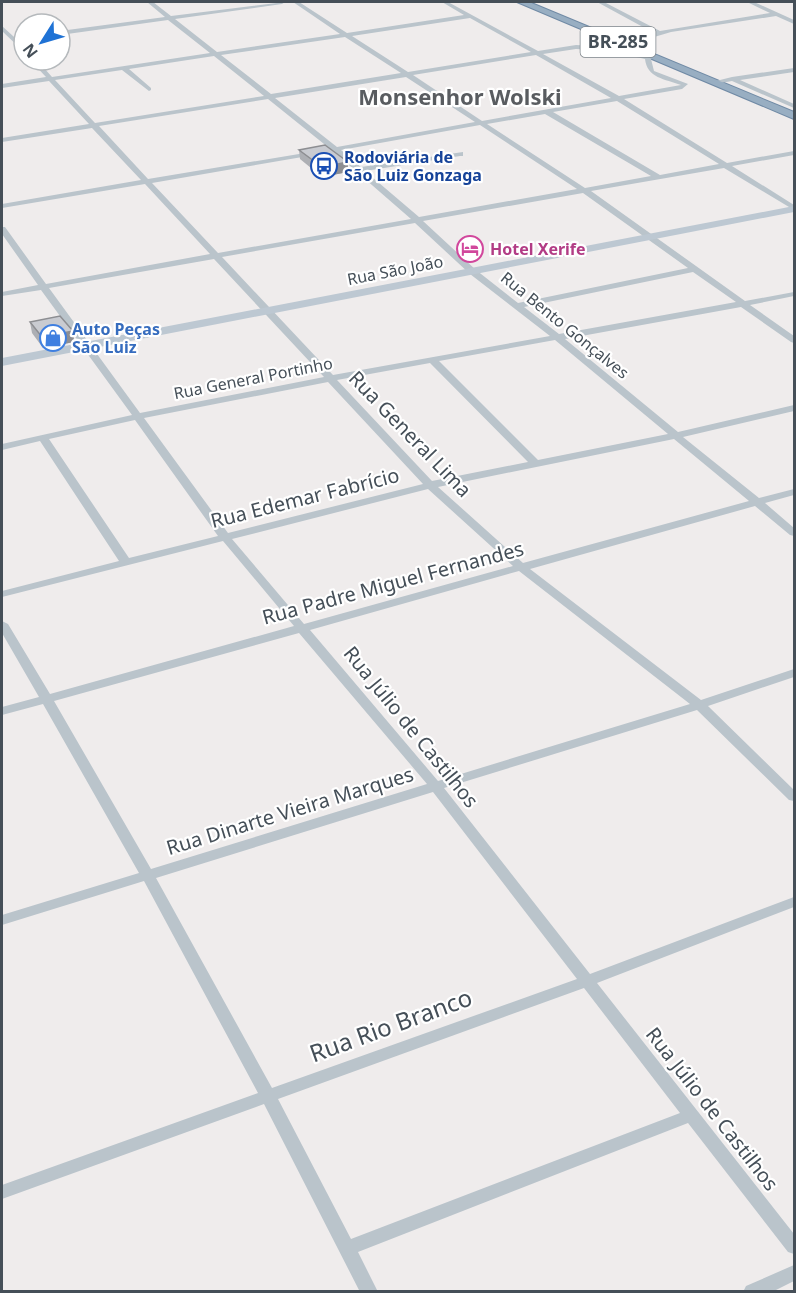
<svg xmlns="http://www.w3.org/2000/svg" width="796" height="1293" viewBox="0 0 796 1293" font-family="'Noto Sans',sans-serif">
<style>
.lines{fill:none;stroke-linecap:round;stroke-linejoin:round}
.trunk-casing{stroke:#708aa5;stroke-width:2}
.minor{fill:#bac4cb;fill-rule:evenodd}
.secondary{fill:#bdc8d2;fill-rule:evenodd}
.trunk{fill:#98aec2;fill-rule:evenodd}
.wall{fill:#adafb4}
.shaded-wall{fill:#8d8e92}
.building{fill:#c9cbd1;stroke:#8d8e92;stroke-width:1.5}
.labels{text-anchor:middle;stroke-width:4.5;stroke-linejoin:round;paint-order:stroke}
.far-transit-label{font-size:16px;font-weight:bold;fill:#164399;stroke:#fff;text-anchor:start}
.far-hotel-label{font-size:16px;font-weight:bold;fill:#b23c85;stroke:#fff;text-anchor:start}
.far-street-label{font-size:16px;fill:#454f58;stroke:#fff}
.far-shop-label{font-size:16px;font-weight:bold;fill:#366cbe;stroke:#fff;text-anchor:start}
.shield{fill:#fff;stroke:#7d848a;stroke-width:1.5}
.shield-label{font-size:18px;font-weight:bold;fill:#454f58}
.street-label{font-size:20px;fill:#454f58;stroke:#fff}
.far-district-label{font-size:22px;font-weight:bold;fill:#595c60;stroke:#fff}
.near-street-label{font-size:24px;fill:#454f58;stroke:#fff}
</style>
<rect width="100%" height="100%" fill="#efecec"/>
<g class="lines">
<defs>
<path id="trunk" d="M517,2H529L794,112V119Z"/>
</defs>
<use href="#trunk" class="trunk-casing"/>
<path class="minor" d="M147,2H153L171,16L285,2L282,4L175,19L217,52L340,34L293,2H299L347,33L464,15L442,2H448L538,51L576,45L611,47L647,56L655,55V57L651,59L654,71L688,84L682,89L624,99L727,163L794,151V155L732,166L794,205V210L724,168L591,191L745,301L794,292V296L750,305L794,336V343L791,342L741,307L565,339L678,432L794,405V411L683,437L759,498L794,489V495L765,503L794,528V536L790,535L755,506L530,569L701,700L794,669V677L708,706L794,790V801L789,800L697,710L444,788L590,974L794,897V907L597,983L794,1234V1254L788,1252L688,1123L358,1252L378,1292H360L264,1104L2,1199V1185L258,1093L144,881L2,925V915L139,873L43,704L2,715V707L39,697L2,633V621L8,624L50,694L294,626L223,541L2,597V591L119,561L40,441L2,450V444L132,415L41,290L2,296V292L38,285L2,234V227H5L46,284L210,254L145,184L2,208V204L141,180L92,128L2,142V138L89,124L49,81L2,88V84L46,77L30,60H37L52,77L210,53L168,20L60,35V31L165,17ZM470,18L531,52L408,72L352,36ZM345,37L401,73L271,94L221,55ZM576,49L611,51L645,59C647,78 665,79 681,85L619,96L543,54ZM536,55L611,98L482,121L413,75ZM214,56L264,96L95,123L55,80L122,70L149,91L151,90V88L129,69ZM406,77L475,122L337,147L275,98ZM268,99L329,148L328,152H334L411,219L218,253L152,183L314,155L318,153L317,151L148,179L99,126ZM617,101L719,164L660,175L553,112ZM545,114L651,176L585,188L487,124ZM480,125L577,189L419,217L365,171L460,156H463V152L361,167L341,150ZM583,193L688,268L518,303L476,270L423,221ZM415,223L470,274L550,336L333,375L222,257ZM214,259L324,377L140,413L49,288ZM693,272L736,302L559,334L524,307ZM555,340L668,434L538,460L439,361ZM430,363L528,462L432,481L337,380ZM328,382L423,484L228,533L144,418ZM135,420L218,536L129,558L49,439ZM674,439L749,501L523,563L438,487ZM428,489L513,566L304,624L232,539ZM519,571L690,704L438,781L310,630ZM299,633L427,784L151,869L54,701ZM433,792L577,979L272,1088L156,878ZM584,988L680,1113L351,1239L278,1099Z
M597,2H604L660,31L770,13L747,2H754L794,20V24L776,16L671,32L624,46L622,45V43L654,33Z
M2,26L24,46V52L2,31Z
M794,68V72L740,80L794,104V108L732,81L715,84L712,82L732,77Z
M794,1265V1281L772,1292H743L746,1286Z"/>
<path class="secondary" d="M794,206V212L2,366V358Z"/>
<use href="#trunk" class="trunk"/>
</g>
<path class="wall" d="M299,150L348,172L322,177L300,159Z
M30,322L73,331L74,342L43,348L32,333Z"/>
<path class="shaded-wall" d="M348,162V172L322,177V167Z
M73,331L74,342L43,348L42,337Z"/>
<path class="building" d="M325,145L348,162L322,167L299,150Z
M60,316L73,331L42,337L30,322Z"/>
<defs>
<symbol id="bus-ring" viewBox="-11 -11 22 22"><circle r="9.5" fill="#fff" stroke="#1a4fb4" stroke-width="1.5"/><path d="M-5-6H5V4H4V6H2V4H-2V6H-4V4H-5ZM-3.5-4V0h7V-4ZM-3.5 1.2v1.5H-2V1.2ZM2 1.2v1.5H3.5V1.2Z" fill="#1a4fb4"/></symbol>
<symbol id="hotel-ring" viewBox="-11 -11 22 22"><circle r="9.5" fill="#fff" stroke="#d1479c" stroke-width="1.5"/><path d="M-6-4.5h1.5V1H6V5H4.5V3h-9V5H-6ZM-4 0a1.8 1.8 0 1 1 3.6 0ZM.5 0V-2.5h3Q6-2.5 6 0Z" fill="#d1479c"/></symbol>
<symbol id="shop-ring" viewBox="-11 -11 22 22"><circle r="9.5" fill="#fff" stroke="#3f7fe0" stroke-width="1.5"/><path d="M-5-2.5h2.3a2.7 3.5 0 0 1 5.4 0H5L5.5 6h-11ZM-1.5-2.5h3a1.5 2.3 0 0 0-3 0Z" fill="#3f7fe0"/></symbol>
</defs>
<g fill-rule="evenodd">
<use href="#bus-ring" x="309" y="151" width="30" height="30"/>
<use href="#hotel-ring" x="455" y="234" width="30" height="30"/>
<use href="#shop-ring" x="38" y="323" width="30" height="30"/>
</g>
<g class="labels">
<g class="far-transit-label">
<text x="344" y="163">Rodoviária de<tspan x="344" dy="18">São Luiz Gonzaga</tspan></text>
</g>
<g class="far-hotel-label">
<text x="490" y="255">Hotel Xerife</text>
</g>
<g class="far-street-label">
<text transform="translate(395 270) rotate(-11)" y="6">Rua São João</text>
<text transform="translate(565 325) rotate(39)" y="6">Rua Bento Gonçalves</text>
<text transform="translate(253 378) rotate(-11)" y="6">Rua General Portinho</text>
</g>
<g class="far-shop-label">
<text x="72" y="335">Auto Peças<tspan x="72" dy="18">São Luiz</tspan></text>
</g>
<rect class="shield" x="580.5" y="27" width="75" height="30" rx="4.5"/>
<g class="shield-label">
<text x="618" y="48">BR-285</text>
</g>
<g class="street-label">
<text transform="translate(410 434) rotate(46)" y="7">Rua General Lima</text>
<text transform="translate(305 498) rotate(-14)" y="7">Rua Edemar Fabrício</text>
<text transform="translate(393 583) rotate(-15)" y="7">Rua Padre Miguel Fernandes</text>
<text transform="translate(411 727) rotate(51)" y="7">Rua Júlio de Castilhos</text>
<text transform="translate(290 811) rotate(-17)" y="7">Rua Dinarte Vieira Marques</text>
<text transform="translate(712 1109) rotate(52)" y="7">Rua Júlio de Castilhos</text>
</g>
<g class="far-district-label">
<text x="460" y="105">Monsenhor Wolski</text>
</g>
<g class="near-street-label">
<text transform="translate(391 1026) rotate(-20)" y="8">Rua Rio Branco</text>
</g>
</g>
<rect width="796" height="1293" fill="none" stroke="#454f58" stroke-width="6"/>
<g transform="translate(42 42) rotate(233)"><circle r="28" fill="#ffffff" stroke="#b5b9bc" stroke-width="1.5"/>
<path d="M0-4.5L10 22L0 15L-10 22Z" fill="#1f72d5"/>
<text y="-9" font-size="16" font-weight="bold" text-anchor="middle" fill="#454f58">N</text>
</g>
</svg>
